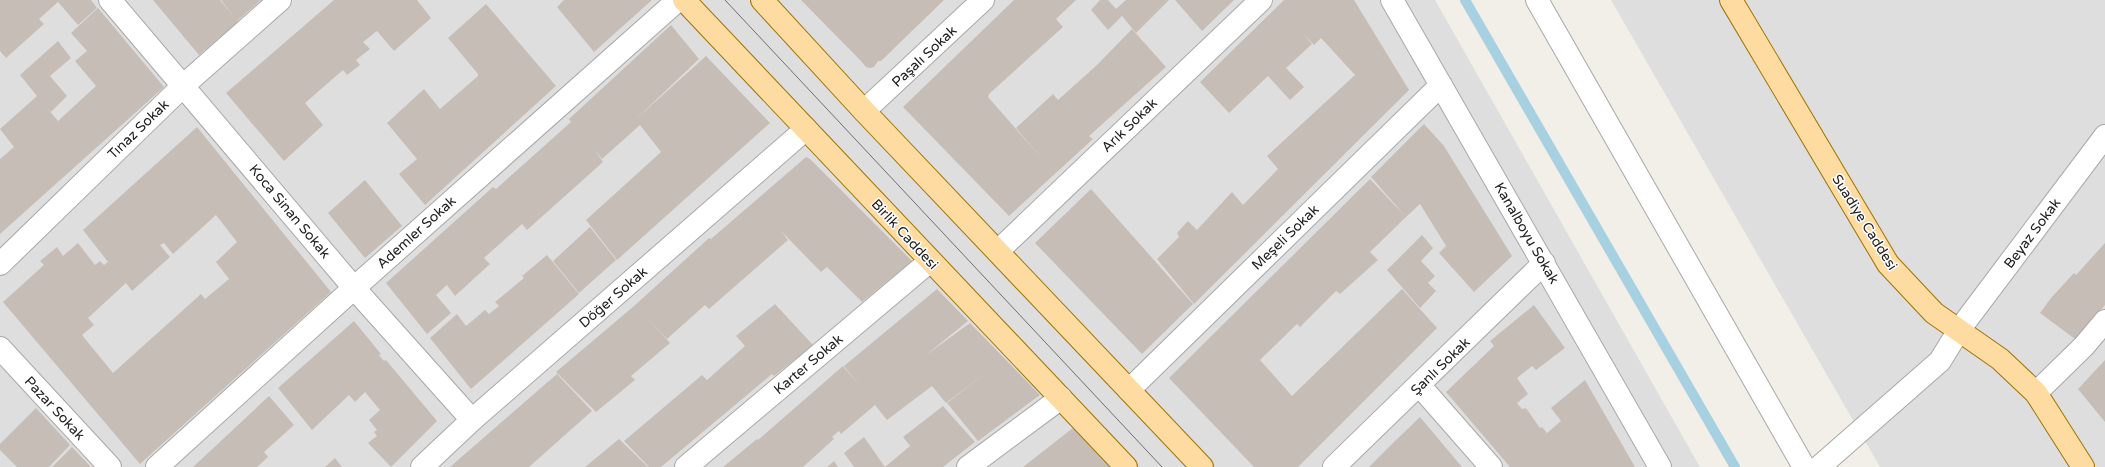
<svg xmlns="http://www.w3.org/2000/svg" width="2105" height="467" viewBox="0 0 2105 467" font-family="'Varela Round',sans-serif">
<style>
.residential{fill:#dfdede}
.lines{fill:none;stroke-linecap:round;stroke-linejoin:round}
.stream{stroke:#a7d0e0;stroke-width:10}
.building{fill:#c6beb6;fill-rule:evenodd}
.minor-casing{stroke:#a8a8a8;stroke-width:24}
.major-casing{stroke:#9e7300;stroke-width:24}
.minor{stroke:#fff;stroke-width:22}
.major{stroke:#fedba0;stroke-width:22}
.tram{stroke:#6f6f6f;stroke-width:1}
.labels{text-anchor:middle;stroke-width:3;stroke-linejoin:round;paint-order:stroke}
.street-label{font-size:14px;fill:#212121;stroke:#fff}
</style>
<rect width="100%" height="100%" fill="#f1efe7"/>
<path class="residential" d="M0,0H1435L1700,467H0Z
M1611,0H2105V467H1880Z"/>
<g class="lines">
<path class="stream" d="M1465,0L1735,467"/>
</g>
<path class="building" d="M0,0H91L97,8L78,25L58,2L39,19L44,24L6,58L0,51Z
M153,0H220L238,22L199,55Z
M221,0H261L237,21Z
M334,0H417L431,18L394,51L377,31L363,42L370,49L356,60L360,65L347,75L343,70L305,103L323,125L284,161L226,93Z
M564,0H652L594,52L557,7Z
M801,0H944L881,61H878L874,67L870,68L866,67L861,61Z
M1014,0H1076L1056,19L1063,27L989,94L988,97L1043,160L1016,128L1053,94L1058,100L1097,65L1132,29L1166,67L1089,136L1093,139L1009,216L903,107Z
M1100,0H1108L1116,9L1126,0H1169L1136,33L1122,16L1108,30L1091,10Z
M1175,0H1234L1202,31Z
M1284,0H1354L1409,90L1194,304L1157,259L1179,237L1177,233L1188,221L1197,230L1232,192L1243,205L1278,169L1267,156L1355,75L1321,38L1314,45L1302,32L1312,44L1286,68L1304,87L1290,100L1268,76L1229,113L1200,82Z
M486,4L556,86L425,205L399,174L417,159L387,123L424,89L440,109L478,76V74L448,38Z
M98,8L164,87L0,234V159L14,147L0,129L37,96L20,75L58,41L71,58L50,76L67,96L51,112L47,108L58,121L96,86L75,61L87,51L71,33Z
M671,25L699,59L636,119L706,56L770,123L617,260L586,220L661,152L640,125L602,159L595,150L603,162L527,230L522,224L484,258L490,264L455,296L447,285L436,295L451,313L427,334L386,283L493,187L496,189L571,122L569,119Z
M1424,124L1444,146L1512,256L1474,292L1439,253L1446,246L1420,204L1406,217L1371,177Z
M197,127L331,292L140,464L3,302L44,265L40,261L57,247L63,256L78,243L95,265L100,261L104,265L108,262L83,230ZM216,215L237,242L216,262L229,279L205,299L201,294L113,373L82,335L94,325L88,318L126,283L132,291L170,257L160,245L164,243L173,254Z
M806,157L810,159L912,261L862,302L827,267L821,272L780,230L788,240L709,309L705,305L667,339L647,318L670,343L631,376L635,380L596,412L556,372L634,306L709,238L711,239Z
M1370,179L1406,217L1370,252L1378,260L1340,294L1336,291L1300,327L1297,324L1260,360L1292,396L1402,289L1437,328L1298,467H1254L1169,378Z
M365,180L402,226L365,258L328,213Z
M1091,189L1193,304L1142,354L1035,243Z
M590,227L616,260L579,293L553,261Z
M1422,235L1433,248L1421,261L1435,276L1428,283L1436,291L1420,308L1387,270Z
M2105,243V305L2075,339L2040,313L2051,298L2074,273L2076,275Z
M547,255L579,294L471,389L430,338L457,314L466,326L485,310L489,314L499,306L495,302L524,278L522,276Z
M937,289L968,321L926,355L970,323L1040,395L978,441L947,403L987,372L946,403L932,386L887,420L875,405L841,434L839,431L832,437L834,439L803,467H723L757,439L758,440L843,366L859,385L844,366Z
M775,304L813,345L774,376L772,374L661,467H649L624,441L702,375L707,380L745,346L736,336Z
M1534,305L1565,348L1536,370L1532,366L1517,378L1528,394L1517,403L1522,409L1526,408L1540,428L1542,427L1547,433L1561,421L1551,408L1585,380L1635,467H1510L1446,392L1494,346L1490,341Z
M354,321L381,354L379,355L384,361L386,360L437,421L391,467L368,443L377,436L374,432L377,430L369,420L380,410L365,392L355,402L349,395L312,430L278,388Z
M2105,360V422L2078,389Z
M557,374L592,411L529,467H450Z
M269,396L294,425L264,452L268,457L257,467H193Z
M943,406L975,442L943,467H854L844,453L864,437L885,467L910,446L903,437Z
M36,408L70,445L49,467H17L0,450V444Z
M1420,417L1462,467H1369L1394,442Z
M1073,428L1110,467H1023Z
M619,439L648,467H585Z
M72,447L91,467H52Z
M335,458L342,467H325Z
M834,461L838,467H827Z"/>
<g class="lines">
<defs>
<path id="minor" d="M110,0L354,288L472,420
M1392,0L1660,467
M1537,0L1804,467
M864,111L983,0
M998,251L1261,0
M0,264L184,85L280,0
M0,348L110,467
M1420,386L1491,467
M1129,390L1441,85
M2036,393L2084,346L2105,321
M157,467L354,288L678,0
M422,467L472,420L806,129
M686,467L930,261
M968,467L1061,398
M1334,467L1544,263
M1819,467L1940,361L1959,330L2105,136"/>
<path id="major" d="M684,0L1126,467
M762,0L864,111L1202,467
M1731,0L1888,264L1934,313L2000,359L2036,393L2083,467"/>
</defs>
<use href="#minor" class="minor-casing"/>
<use href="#major" class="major-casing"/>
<use href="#minor" class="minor"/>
<use href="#major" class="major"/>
<path class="tram" d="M725,0L1162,467"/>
</g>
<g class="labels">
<g class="street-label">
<text transform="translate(924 56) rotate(-43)" y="5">Paşalı Sokak</text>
<text transform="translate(1129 125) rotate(-44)" y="5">Arık Sokak</text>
<text transform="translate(138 129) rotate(-44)" y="5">Tınaz Sokak</text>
<text transform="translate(290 211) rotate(50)" y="5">Koca Sinan Sokak</text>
<text transform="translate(1865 222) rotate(58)" y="5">Suadiye Caddesi</text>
<text transform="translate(416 232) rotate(-42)" y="5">Ademler Sokak</text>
<text transform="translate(1527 233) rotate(60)" y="5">Kanalboyu Sokak</text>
<text transform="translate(2032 233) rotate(-53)" y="5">Beyaz Sokak</text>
<text transform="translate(905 234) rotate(47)" y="5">Birlik Caddesi</text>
<text transform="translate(1285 237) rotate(-44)" y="5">Meşeli Sokak</text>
<text transform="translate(613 297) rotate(-41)" y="5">Döğer Sokak</text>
<text transform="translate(808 364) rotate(-40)" y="5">Karter Sokak</text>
<text transform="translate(1440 366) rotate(-44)" y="5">Şanlı Sokak</text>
<text transform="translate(55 408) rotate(47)" y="5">Pazar Sokak</text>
</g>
</g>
</svg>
